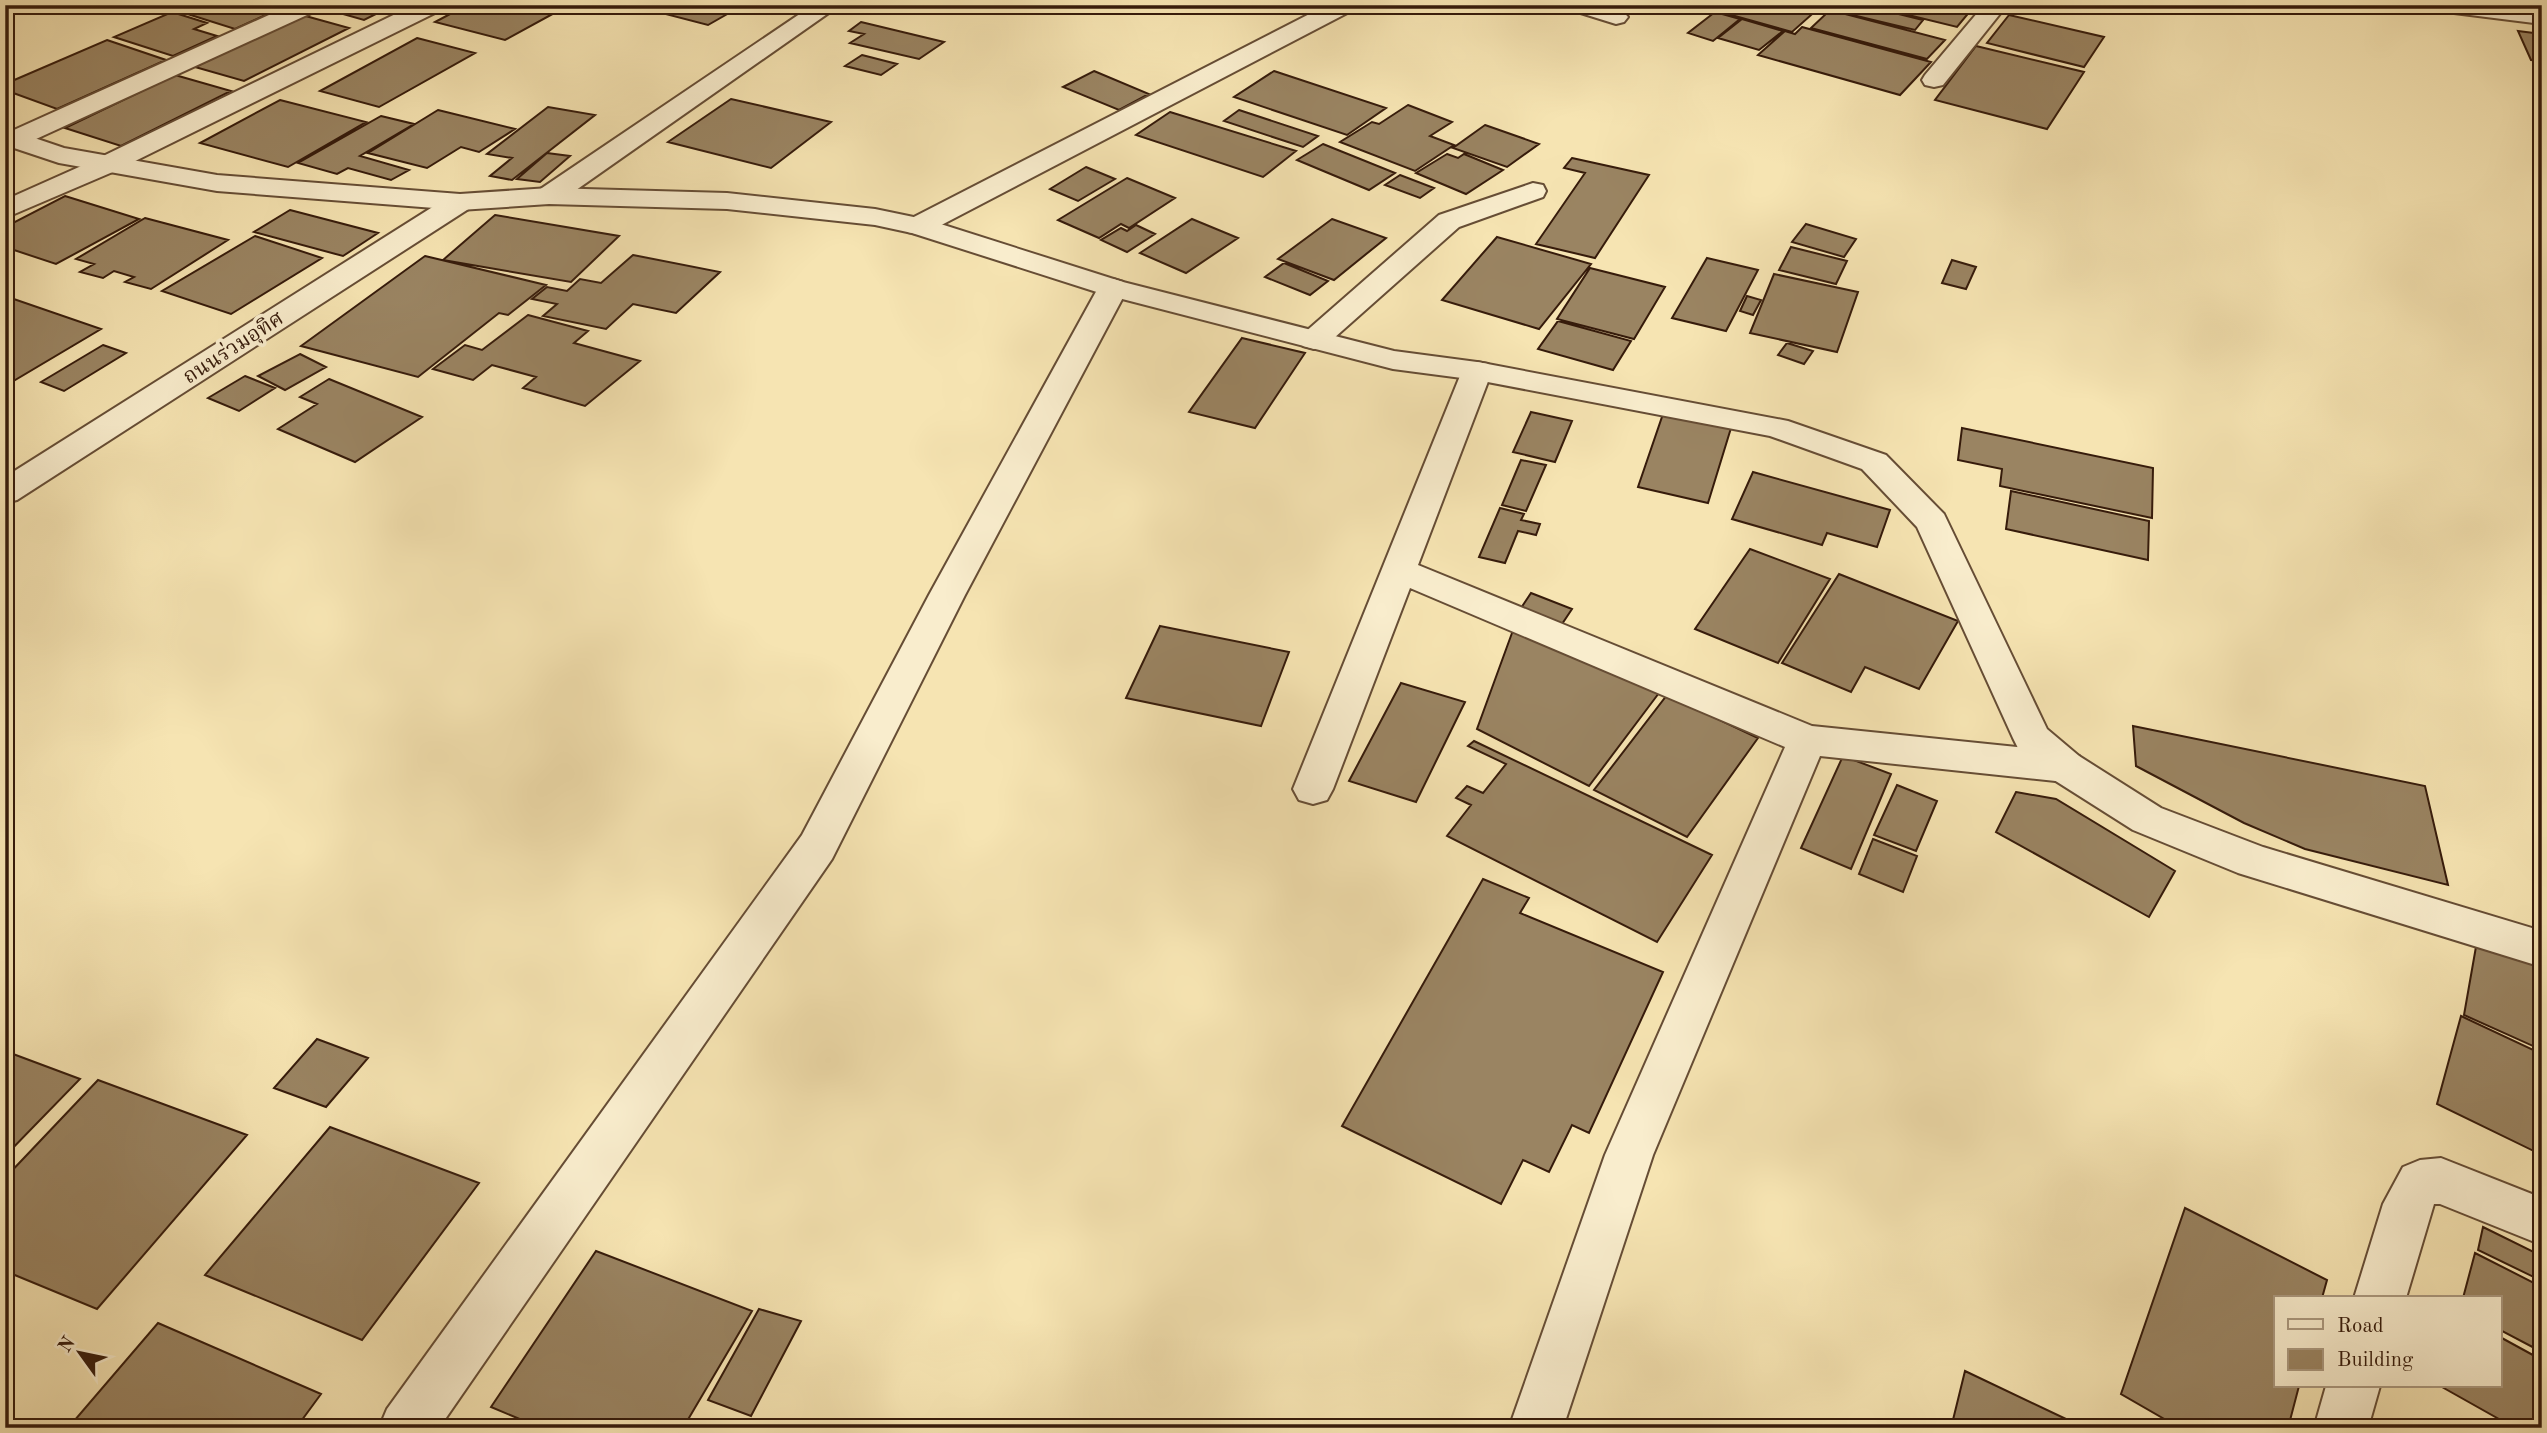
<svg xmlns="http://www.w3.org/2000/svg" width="2547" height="1433" viewBox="0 0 2547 1433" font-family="'Old Standard TT','Noto Serif Thai',serif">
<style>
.building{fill:#9a8462;stroke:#361b0b;stroke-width:2}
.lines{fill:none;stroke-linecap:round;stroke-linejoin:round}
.minor-casing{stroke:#664d35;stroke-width:4}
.tertiary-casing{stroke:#664d35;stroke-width:4}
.minor{fill:#f9edcd;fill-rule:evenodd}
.tertiary{fill:#f9edcd;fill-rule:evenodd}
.labels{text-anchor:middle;stroke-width:7;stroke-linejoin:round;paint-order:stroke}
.far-street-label{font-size:21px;fill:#361b0b;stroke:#f9edcd}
</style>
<rect width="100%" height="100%" fill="#f6e4b2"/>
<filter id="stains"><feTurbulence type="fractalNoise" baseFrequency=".00286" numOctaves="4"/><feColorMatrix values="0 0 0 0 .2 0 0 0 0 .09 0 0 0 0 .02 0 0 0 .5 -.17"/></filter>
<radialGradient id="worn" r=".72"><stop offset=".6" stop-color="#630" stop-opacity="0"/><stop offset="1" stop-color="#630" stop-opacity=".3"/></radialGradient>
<path class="building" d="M187,5H287L235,29L175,10Z
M329,5H394L364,20L322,8Z
M467,5H569L505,40L435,22Z
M659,5H743L708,25L650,10Z
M1724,5H1810L1819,8L1792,32L1717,11Z
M1846,5H1862L1923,20L1915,30L1840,12Z
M1882,5H1950L1971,10L1957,27L1880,8Z
M1830,10L1945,40L1927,59L1811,28Z
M172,12L207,23L194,29L217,36L173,56L114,37Z
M1715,12L1740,19L1713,41L1688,33Z
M302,15L349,28L244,81L195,67Z
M2009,15L2104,37L2084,67L1987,43Z
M1742,19L1783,31L1759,50L1718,38Z
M861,22L944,42L919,59L850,43L864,34L849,31Z
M1802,27L1931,62L1900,95L1758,55L1785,31L1795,34Z
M2518,31L2542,34V61L2531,60Z
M417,38L475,53L379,107L320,91Z
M107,40L166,60L57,109L5,90V84Z
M1976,46L2084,72L2047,129L1935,100Z
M862,55L897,64L881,75L845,66Z
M1094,71L1149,94L1119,110L1063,87Z
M1274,71L1386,108L1347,135L1234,97Z
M175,75L231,91L121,146L65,128Z
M731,99L831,122L771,168L668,142Z
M280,100L366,122L288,167L200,143Z
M1408,105L1452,122L1430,136L1454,145L1415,171L1340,142L1372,122L1379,124Z
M548,107L595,115L512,180L490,176L512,158L487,154Z
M438,110L515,129L479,152L461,147L427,168L368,153Z
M1239,110L1318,136L1303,147L1224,121Z
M1170,112L1296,151L1263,177L1136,135Z
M381,116L414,124L360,156L409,170L391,180L348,168L337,174L298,163Z
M1485,125L1539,144L1507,167L1453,148Z
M1323,144L1395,173L1369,190L1297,160Z
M547,153L570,156L540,182L517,179Z
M1447,154L1458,158L1464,154L1503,170L1466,194L1416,173Z
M1572,158L1649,175L1595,258L1536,244L1585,173L1564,168Z
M1086,167L1115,179L1078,201L1050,189Z
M1400,175L1434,188L1420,198L1385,185Z
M1127,178L1175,198L1129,228L1121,224L1099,238L1058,220Z
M65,196L139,219L56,264L5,247V227Z
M290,210L378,233L343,256L254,232Z
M495,215L619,236L571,282L443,260Z
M145,218L228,240L151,289L125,282L134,277L114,271L103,278L80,272L94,264L76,259Z
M1192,219L1238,238L1186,273L1140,253Z
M1332,219L1386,238L1334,280L1278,259Z
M1806,224L1856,239L1844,257L1792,242Z
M1136,225L1155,234L1127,252L1101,240L1121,228L1127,231Z
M255,236L322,258L231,314L162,291Z
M1497,237L1591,264L1539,329L1442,300Z
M1791,247L1847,261L1836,284L1779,270Z
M633,255L720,272L676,313L633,304L606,329L543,316L557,304L532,299L547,287L567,291L580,279L601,283Z
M425,256L546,285L508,315L499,313L418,377L301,346Z
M1707,258L1758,270L1726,331L1672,318Z
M1952,260L1976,267L1966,289L1942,283Z
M1284,263L1328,281L1310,295L1265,277Z
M1590,268L1665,287L1634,339L1557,319Z
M1774,274L1858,292L1837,352L1750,333Z
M5,296L101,329L5,386Z
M1747,296L1761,300L1753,315L1740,311Z
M528,315L588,331L574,343L640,361L585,406L523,388L536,377L492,365L473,380L433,369L465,345L482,350Z
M1558,321L1631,341L1613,370L1538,349Z
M1242,338L1305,353L1255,428L1189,412Z
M1787,343L1813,351L1804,364L1778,355Z
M103,345L126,353L64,391L41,382Z
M300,354L326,367L285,390L258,376Z
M245,376L275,388L239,411L208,398Z
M329,379L422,417L355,462L278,429L317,404L300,397Z
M1531,412L1572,421L1555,462L1513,452Z
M1663,414L1731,428L1708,503L1638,487Z
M1962,428L2153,468L2152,518L2000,486L2002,469L1958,460Z
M1521,460L1546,465L1526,511L1502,505Z
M1753,472L1890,510L1877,547L1827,533L1822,545L1732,519Z
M2011,491L2149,521L2148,560L2006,529Z
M1500,508L1524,514L1521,520L1540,524L1536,535L1518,531L1505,563L1479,557Z
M1750,549L1830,579L1778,663L1695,629Z
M1839,574L1958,621L1919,689L1865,667L1851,692L1782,663Z
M1531,593L1572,609L1556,633L1515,617Z
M1516,622L1662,689L1589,786L1477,729Z
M1160,626L1289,652L1261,726L1126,698Z
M1401,683L1465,702L1416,802L1349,781Z
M1667,695L1758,738L1687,837L1594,790Z
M2133,726L2425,786L2448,885L2305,849L2244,823L2136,766Z
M1474,741L1712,855L1657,942L1447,836L1471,805L1456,798L1467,786L1483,793L1506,764L1468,746Z
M1843,756L1891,774L1851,869L1801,848Z
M1897,785L1937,801L1916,851L1874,835Z
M2016,792L2056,799L2175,871L2149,917L1996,832Z
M1873,839L1917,856L1903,892L1859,874Z
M1483,879L1529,898L1520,913L1663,972L1589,1133L1572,1125L1549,1172L1523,1160L1501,1204L1342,1126Z
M2477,941L2542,958V1050L2464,1015Z
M2461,1016L2542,1054V1155L2437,1104Z
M317,1039L368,1058L326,1107L274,1088Z
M5,1051L80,1079L5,1156Z
M98,1080L247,1135L97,1309L5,1271V1178Z
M330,1127L479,1183L362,1340L205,1275Z
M2185,1208L2327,1280L2322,1298H2276V1386H2299L2288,1428H2180L2121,1394Z
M2483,1227L2542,1256V1281L2478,1250Z
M596,1251L752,1311L683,1428H541L491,1407Z
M2475,1253L2542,1287V1352L2500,1330V1298H2463Z
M759,1309L801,1321L751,1416L708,1400Z
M158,1323L321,1394L296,1428H68Z
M2500,1337L2542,1360V1388L2533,1428H2515L2442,1387L2500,1386Z
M1965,1371L2085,1428H1951Z"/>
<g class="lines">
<defs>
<path id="minor" d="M291,5H321L318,10L23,145L14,148L5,146V134Z
M414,5H444L441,10L115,171L5,218V200L97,159Z
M813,5H840L559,202L549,204L539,202L536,196L539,190Z
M1327,5H1356L1353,10L928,232L918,234L908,232L904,226L908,220Z
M1568,5C1585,5 1616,1 1628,17L1624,22L1616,24L1571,10Z
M1984,5H2007L1943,85L1934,87L1925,85L1922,80L1925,75Z
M2435,5H2503L2542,10V24L2446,12L2438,10Z
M1533,183L1543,185L1546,191L1543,197L1459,227L1325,346L1314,349L1303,346L1299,340L1303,334L1439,215Z
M460,194L470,196L474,202L470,208L17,500L5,503V477L450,196Z
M1113,279L1123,282L1128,288L965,595L832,859L439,1428H379L387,1409L802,835L929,595L1098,288L1103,282Z
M1477,362L1488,364L1492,371L1418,565L1812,726L2065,752L2079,756L2085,767L2079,778L2065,782L1820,756L1653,1155L1563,1428H1509L1605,1155L1785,747L1410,588L1333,789L1327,800L1313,804L1299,800L1293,789L1462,371L1466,364Z
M2441,1158L2542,1198V1245L2440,1204H2434L2406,1298H2354L2383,1204L2403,1167L2420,1160Z
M2326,1386H2380L2368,1428H2314Z"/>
<path id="tertiary" d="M5,128L64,148L217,175L460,194L549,188L727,193L875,209L928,220L1123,282L1394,351L1477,362L1788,421L1886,455L1944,514L2047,729L2079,756L2161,808L2263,847L2542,931V967L2238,873L2133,830L2051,778L2018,748L2013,738L1917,527L1862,469L1770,436L1477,380L1393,369L1103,294L912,233L875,225L727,209L549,204L460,210L217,191L59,163L5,145Z"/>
</defs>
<use href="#minor" class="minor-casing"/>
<use href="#tertiary" class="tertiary-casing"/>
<use href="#minor" class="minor"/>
<use href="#tertiary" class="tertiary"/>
</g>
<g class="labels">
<g class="far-street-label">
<text transform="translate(233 347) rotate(-33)" y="7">ถนนร่วมอุทิศ</text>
</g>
</g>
<rect width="2547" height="1433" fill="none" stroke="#f6e4b2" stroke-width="28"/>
<rect x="7" y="7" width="2533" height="1419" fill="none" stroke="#361b0b" stroke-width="3.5"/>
<rect x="14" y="14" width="2519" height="1405" fill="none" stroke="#361b0b" stroke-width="2"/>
<rect x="2274" y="1296" width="228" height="91" fill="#f9edcd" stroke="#ab997f" stroke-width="2"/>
<rect x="2288" y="1319" width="35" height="10" fill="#f9edcd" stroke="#ab997f" stroke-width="2"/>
<text x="2337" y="1332" font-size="21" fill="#361b0b">Road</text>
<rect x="2288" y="1349" width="35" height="21" fill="#9a8462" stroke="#ab997f" stroke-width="2"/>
<text x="2337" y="1366" font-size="21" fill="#361b0b">Building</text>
<g transform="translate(80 1353) rotate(303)" stroke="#f9edcd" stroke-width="5" paint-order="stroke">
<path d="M0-5L12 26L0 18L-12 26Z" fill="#361b0b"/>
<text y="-10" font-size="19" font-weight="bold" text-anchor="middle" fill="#361b0b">N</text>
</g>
<rect width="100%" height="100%" filter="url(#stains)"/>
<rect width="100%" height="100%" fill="url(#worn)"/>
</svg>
